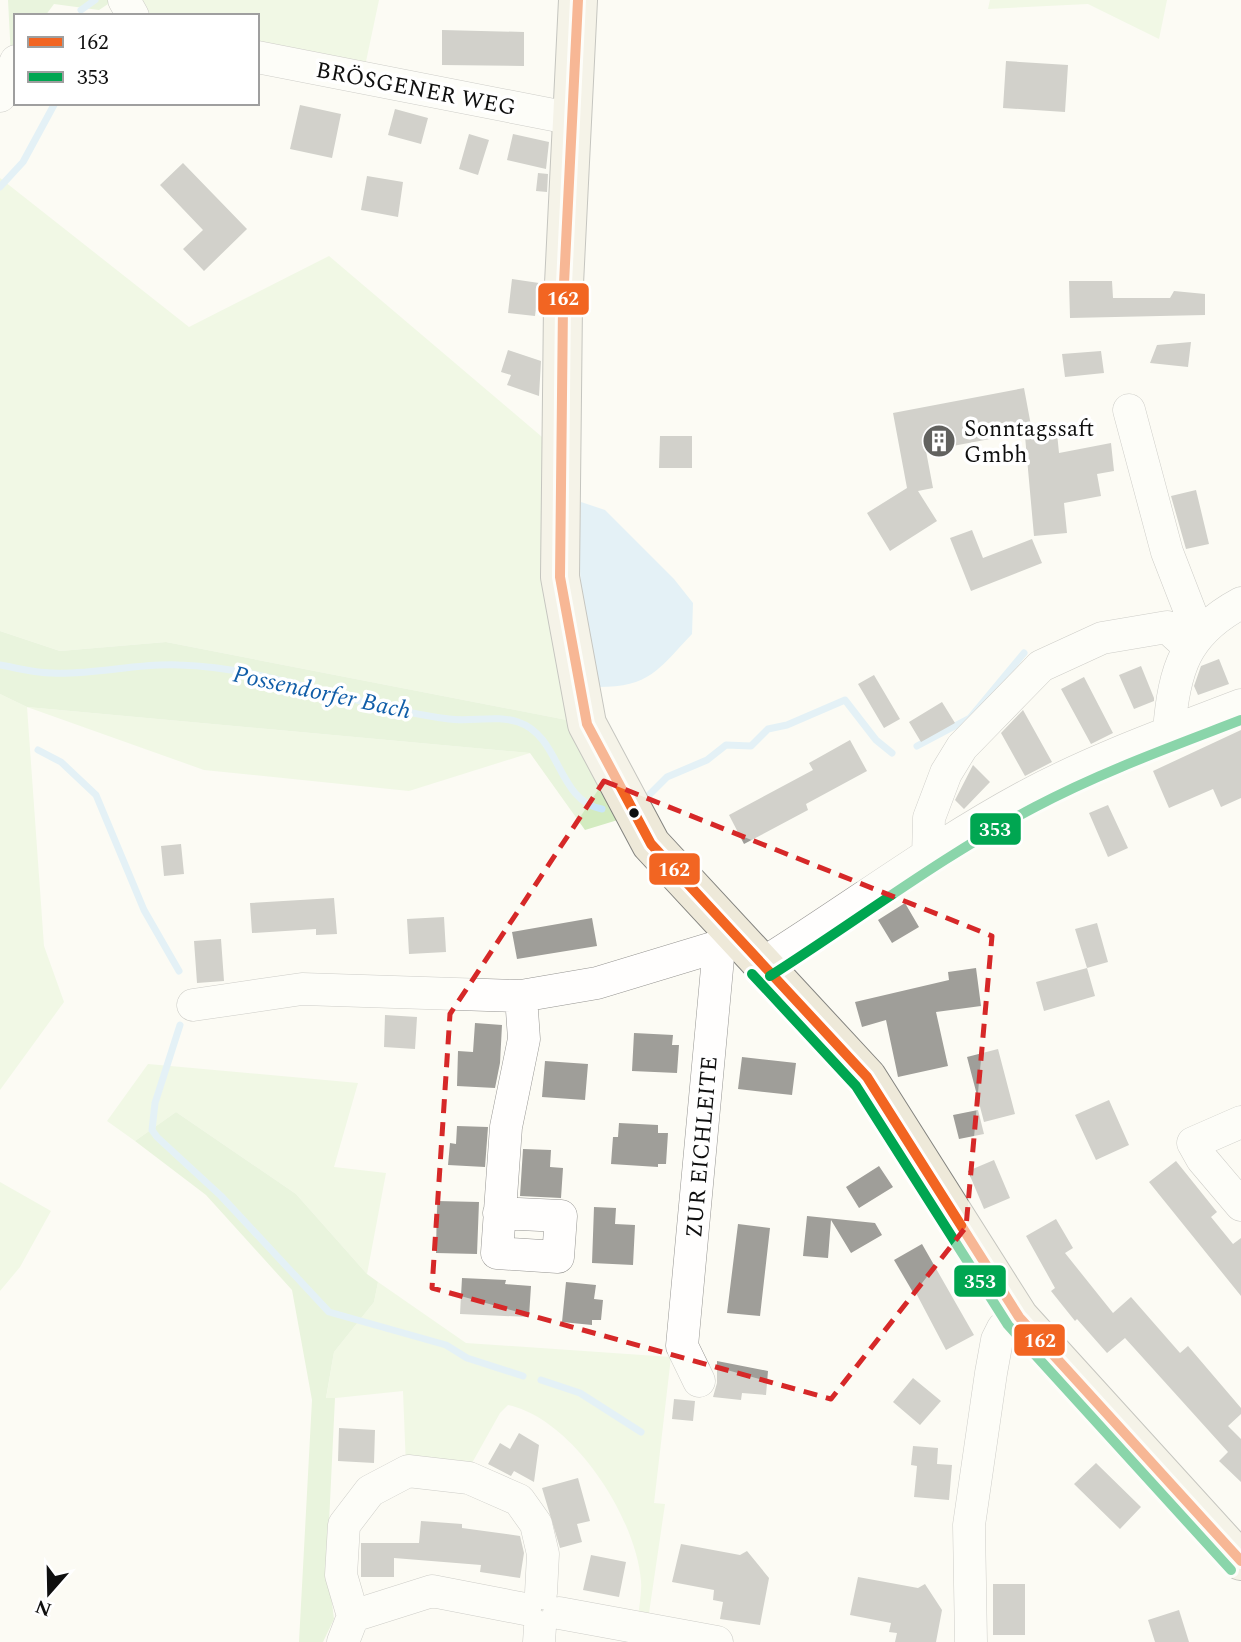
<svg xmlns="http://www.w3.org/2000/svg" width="1241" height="1642" viewBox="0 0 1241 1642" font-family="Spectral,serif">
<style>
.green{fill:#e4f3d3}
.forest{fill:#d3ebc0}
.water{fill:#c8e5f8}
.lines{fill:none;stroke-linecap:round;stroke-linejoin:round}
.stream{stroke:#c8e5f8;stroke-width:7}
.building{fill:#9f9e99}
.minor-casing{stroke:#969592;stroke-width:33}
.major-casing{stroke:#83837f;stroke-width:40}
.minor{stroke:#fffefd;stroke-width:32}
.major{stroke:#eee9d9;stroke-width:38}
.bus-1-casing{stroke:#fff;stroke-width:16}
.bus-2-casing{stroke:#fff;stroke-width:16}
.bus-1{stroke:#f26522;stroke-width:10}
.bus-2{stroke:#00a651;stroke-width:10}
.marked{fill:none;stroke:#d62828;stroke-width:5;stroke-dasharray:14 9;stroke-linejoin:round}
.bus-dot{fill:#0f0f0f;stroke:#fff;stroke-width:2.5}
.labels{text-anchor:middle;stroke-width:7;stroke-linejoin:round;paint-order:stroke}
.street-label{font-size:23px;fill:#0f0f0f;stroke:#fff}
.poi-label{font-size:23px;fill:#0f0f0f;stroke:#fff;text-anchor:start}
.water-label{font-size:24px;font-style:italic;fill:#105da8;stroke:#fff}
.line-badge{stroke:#fff;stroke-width:2.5}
.badge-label{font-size:19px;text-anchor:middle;font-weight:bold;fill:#fff}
</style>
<rect width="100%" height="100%" fill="#fcfbf4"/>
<path class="green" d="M134,0H379L364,71L257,50V16H151Z
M990,0H1167L1159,39L1088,4L988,9Z
M0,178L189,327L329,256L562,454L587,724L166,642L60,651L0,631Z
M0,694L27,707L530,753L409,791L204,770L27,707L44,946L64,1002L0,1090Z
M148,1064L358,1083L334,1167L386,1173L367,1274L296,1194L176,1112L135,1141L107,1121Z
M0,1182L51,1211L20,1267L0,1291Z
M378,1282L466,1343L671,1357L654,1503L665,1504L648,1620L638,1619C639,1606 642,1593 641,1581C636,1517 573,1419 508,1405L500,1413L467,1472L406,1467L403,1391L326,1399L334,1352L374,1302Z"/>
<path class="forest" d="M8,0H114L99,10L54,4L45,16H16V52L11,58Z
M0,631L60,651L166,642L577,722L621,819L585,830L530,753L27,707L0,694Z
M176,1112L296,1194L367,1274L378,1282L374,1302L334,1352L326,1398H335L327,1564L334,1619L323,1642H299L312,1400L292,1290L206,1195L135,1141Z"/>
<path class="water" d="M581,502L605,510L674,579L693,603L692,634C657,671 649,688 594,687C582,619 577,572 581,502Z"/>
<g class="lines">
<path class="stream" d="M81,10L95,0
M0,187L23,162L55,103
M0,665C17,668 35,673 52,673C95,675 137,663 179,665C269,667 360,708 449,719C471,722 498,715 518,722C561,736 557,801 602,809
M917,746L970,718L1024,653
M38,750L61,762L96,795L144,910L179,971
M640,800L647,797L667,777L707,760L726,745L751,746L768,729L787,725L845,700L876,740L892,753
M180,1025L155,1103L152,1130L157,1137L221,1196L329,1312L446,1345L467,1358L523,1376
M541,1380L580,1393L641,1432"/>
</g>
<path class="building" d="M442,30L524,32V66L442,65Z
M1006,61L1068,65L1065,112L1003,108Z
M300,105L341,114L332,158L290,149Z
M395,109L428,118L421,144L388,135Z
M469,134L489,140L478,175L459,169Z
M513,134L549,142L546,169L507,160Z
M183,163L247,229L204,271L183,249L203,230L160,185Z
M538,173L548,174L547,192L536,191Z
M367,176L403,182L398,217L361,210Z
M512,279L539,283L535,316L508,313Z
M1069,281H1112L1113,298H1170L1174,291L1205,294V315L1070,318Z
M1191,342L1188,367L1150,363L1157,345Z
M508,350L541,361L539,396L507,385L511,375L501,372Z
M1101,351L1104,373L1065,377L1062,354Z
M1024,388L1032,431L926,451L933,488L918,491L937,521L890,551L867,513L907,488L893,413Z
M1057,433L1059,453L1111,443L1114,471L1097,474L1101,496L1064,503L1067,533L1034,536L1025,436Z
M660,436H692V468H659Z
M1196,490L1209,544L1186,549L1171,496Z
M972,530L983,558L1032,539L1042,563L971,591L950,538Z
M1219,659L1229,684L1198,695L1194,686L1201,666Z
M1141,666L1154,698V701L1134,709L1119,675Z
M874,675L900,719L884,728L858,684Z
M1084,677L1113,733L1091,744L1061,689Z
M942,702L955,723L921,742L909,722Z
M1023,710L1052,762L1025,776L1001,733Z
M1241,730V798L1221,807L1213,789L1169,808L1153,771Z
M850,740L867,771L806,804L808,810L744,844L729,815L813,770L809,763Z
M973,765L990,782L964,809L955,800Z
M1108,805L1128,848L1108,857L1089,813Z
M181,844L184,874L164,876L161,846Z
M334,898L337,934L316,935V929L252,933L250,903Z
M905,903L919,927L892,943L878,920Z
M444,917L446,952L409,954L407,919Z
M592,918L597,946L517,959L512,932Z
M1097,923L1108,962L1087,968L1075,929Z
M221,939L224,981L197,983L194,941Z
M976,968L981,1006L936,1012L948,1066L898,1077L886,1020L862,1027L855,1002L949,980L948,972Z
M1087,968L1095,996L1044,1011L1036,982Z
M385,1015L417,1017L415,1049L384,1047Z
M475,1023L502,1025L500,1063L495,1088L457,1086L458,1051L473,1052Z
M634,1033L673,1035L672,1045H679L677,1073L632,1071Z
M998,1049L1015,1114L984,1122L967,1057Z
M742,1057L796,1063L792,1095L738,1089Z
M545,1061L588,1064L585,1100L542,1097Z
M1109,1100L1129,1145L1096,1160L1075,1115Z
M978,1110L984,1134L959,1139L953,1115Z
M619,1123L658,1125V1133H668L666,1164H658V1167L611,1164L613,1137H618Z
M457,1126L488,1127L485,1167L448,1165L450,1143L456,1144Z
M523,1149L551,1150L550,1167L563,1168L561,1198L520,1196Z
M994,1160L1010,1198L984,1209L968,1171Z
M1176,1161L1217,1212L1211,1217L1233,1244L1241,1238V1296L1149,1182Z
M879,1166L893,1187L859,1208L846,1187Z
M437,1201L479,1202L477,1254L436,1253Z
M594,1207L616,1208L615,1224L635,1225L633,1265L592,1263Z
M807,1216L875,1223L882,1235L851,1253L831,1220L828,1258L803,1256Z
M1056,1219L1073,1248L1065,1253L1113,1313L1131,1297L1180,1353L1188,1346L1241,1408V1414L1228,1426L1241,1439V1482L1219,1461L1228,1452L1125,1338L1107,1353L1077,1319L1075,1321L1051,1291L1055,1288L1026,1236Z
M738,1224L770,1228L760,1316L727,1313Z
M922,1244L974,1335L946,1350L916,1293L914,1294L894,1260Z
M462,1278L506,1280L505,1284L531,1286L529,1317L460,1314Z
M566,1282L596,1285L594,1299L603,1300L601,1320H592V1325L562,1322Z
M717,1361L768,1371L766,1395L742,1393L741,1400L713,1397L717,1383Z
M913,1378L941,1401L920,1425L893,1402Z
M674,1399L695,1401L693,1421L672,1419Z
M339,1428L375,1430L374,1463L338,1461Z
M519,1433L539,1445L534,1482L514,1471L511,1476L488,1464L500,1443L510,1449Z
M913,1446L938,1448L937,1464L952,1465L949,1500L914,1497L917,1466L911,1465Z
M1096,1463L1141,1507L1120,1529L1074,1484Z
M578,1478L590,1521L577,1524L582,1542L560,1548L542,1488Z
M421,1521L462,1524V1528L520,1536L524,1553L520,1578L480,1572L481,1565L394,1558V1577H361V1543H419Z
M681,1544L740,1555L747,1551L769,1578L760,1625L720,1619L723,1602L713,1600L714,1590L672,1582Z
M591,1555L626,1562L619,1597L583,1590Z
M858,1577L918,1588L925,1584L942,1610L936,1642H895L897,1633L889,1632L891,1623L850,1615Z
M993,1584H1025V1635H993Z
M1179,1610L1189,1642H1155L1148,1620Z"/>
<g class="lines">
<defs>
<path id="minor" d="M124,0L133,16
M257,57L574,119
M0,96L16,61
M1129,410L1167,552L1198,632
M1169,731C1174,669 1185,633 1241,603
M928,857L929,818L946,773L962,747L1041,666L1102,638L1167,627L1190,648
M762,964C850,909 935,845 1026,796C1095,759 1168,733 1241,705
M193,1005L302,989L521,996L597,983L739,940
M1241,1122L1193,1143L1202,1159L1241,1205
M499,1213L561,1216L558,1257L497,1253L506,1127L524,1039L521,996
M699,1381L682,1346L719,947
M559,1613L717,1642
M353,1616L432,1591L525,1609
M343,1642L353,1616L341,1575L344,1525L370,1491L408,1471L469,1478L519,1500L536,1524L543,1554L541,1593
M539,1642L540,1627
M971,1642L969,1525L991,1373L997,1340L1003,1328L1019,1317"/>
<path id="major" d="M578,0L563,304L560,577L587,724L651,844L867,1077L1019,1317L1241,1561"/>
</defs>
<use href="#minor" class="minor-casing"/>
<use href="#major" class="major-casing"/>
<use href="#minor" class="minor"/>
<use href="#major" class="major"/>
<defs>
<path id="bus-1" d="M578,0L563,304L560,577L587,724L651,844L867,1077L1019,1317L1241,1561"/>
<path id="bus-2" d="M752,974L856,1086L1008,1325L1231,1570
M770,976C858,920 942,856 1035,807C1101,772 1171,747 1241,720"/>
</defs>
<use href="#bus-1" class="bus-1-casing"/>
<use href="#bus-2" class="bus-2-casing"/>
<use href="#bus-1" class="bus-1"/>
<use href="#bus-2" class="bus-2"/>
</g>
<path d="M0 0H1241V1642H0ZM604,781L992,936L966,1227L831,1399L432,1288L450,1014Z" fill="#fcfbf4" fill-opacity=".55" fill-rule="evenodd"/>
<path class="marked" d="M604,781L992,936L966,1227L831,1399L432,1288L450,1014Z"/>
<defs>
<symbol id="building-disc" viewBox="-11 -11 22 22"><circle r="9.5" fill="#62625f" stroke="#fff"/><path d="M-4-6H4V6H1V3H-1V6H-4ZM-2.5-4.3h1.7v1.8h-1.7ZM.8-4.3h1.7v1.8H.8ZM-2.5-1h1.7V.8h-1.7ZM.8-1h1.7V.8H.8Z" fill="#fff"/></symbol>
</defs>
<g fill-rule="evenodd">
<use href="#building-disc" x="920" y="422" width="38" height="38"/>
</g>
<circle class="bus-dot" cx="634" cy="813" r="6"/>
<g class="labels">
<g class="street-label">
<text transform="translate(416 88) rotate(11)" y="8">BRÖSGENER WEG</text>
<text transform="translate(701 1147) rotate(-85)" y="8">ZUR EICHLEITE</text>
</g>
<g class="poi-label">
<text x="964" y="436">Sonntagssaft<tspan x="964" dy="26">Gmbh</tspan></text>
</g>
<g class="water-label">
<text transform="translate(322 692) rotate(12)" y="8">Possendorfer Bach</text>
</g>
</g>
<g class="line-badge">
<rect x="537" y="282" width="53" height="34" rx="7" fill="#f26522"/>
<rect x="969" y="812" width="53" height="34" rx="7" fill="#00a651"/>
<rect x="648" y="852" width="53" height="34" rx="7" fill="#f26522"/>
<rect x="953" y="1264" width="54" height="34" rx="7" fill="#00a651"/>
<rect x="1013" y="1323" width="53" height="34" rx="7" fill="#f26522"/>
</g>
<g class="badge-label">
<text x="563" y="305">162</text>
<text x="995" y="836">353</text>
<text x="674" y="876">162</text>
<text x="980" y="1288">353</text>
<text x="1040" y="1347">162</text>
</g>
<rect x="14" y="14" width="245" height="91" fill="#ffffff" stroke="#9f9f9f" stroke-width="2"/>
<rect x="28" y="37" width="35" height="10" fill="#f26522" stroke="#9f9f9f" stroke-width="2"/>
<text x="77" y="49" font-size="21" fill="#0f0f0f">162</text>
<rect x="28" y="72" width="35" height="10" fill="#00a651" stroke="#9f9f9f" stroke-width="2"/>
<text x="77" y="84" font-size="21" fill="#0f0f0f">353</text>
<g transform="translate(49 1593) rotate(200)" stroke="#ffffff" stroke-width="5" paint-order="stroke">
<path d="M0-5L12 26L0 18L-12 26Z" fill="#0f0f0f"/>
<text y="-10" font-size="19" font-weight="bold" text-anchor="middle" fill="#0f0f0f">N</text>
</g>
</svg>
